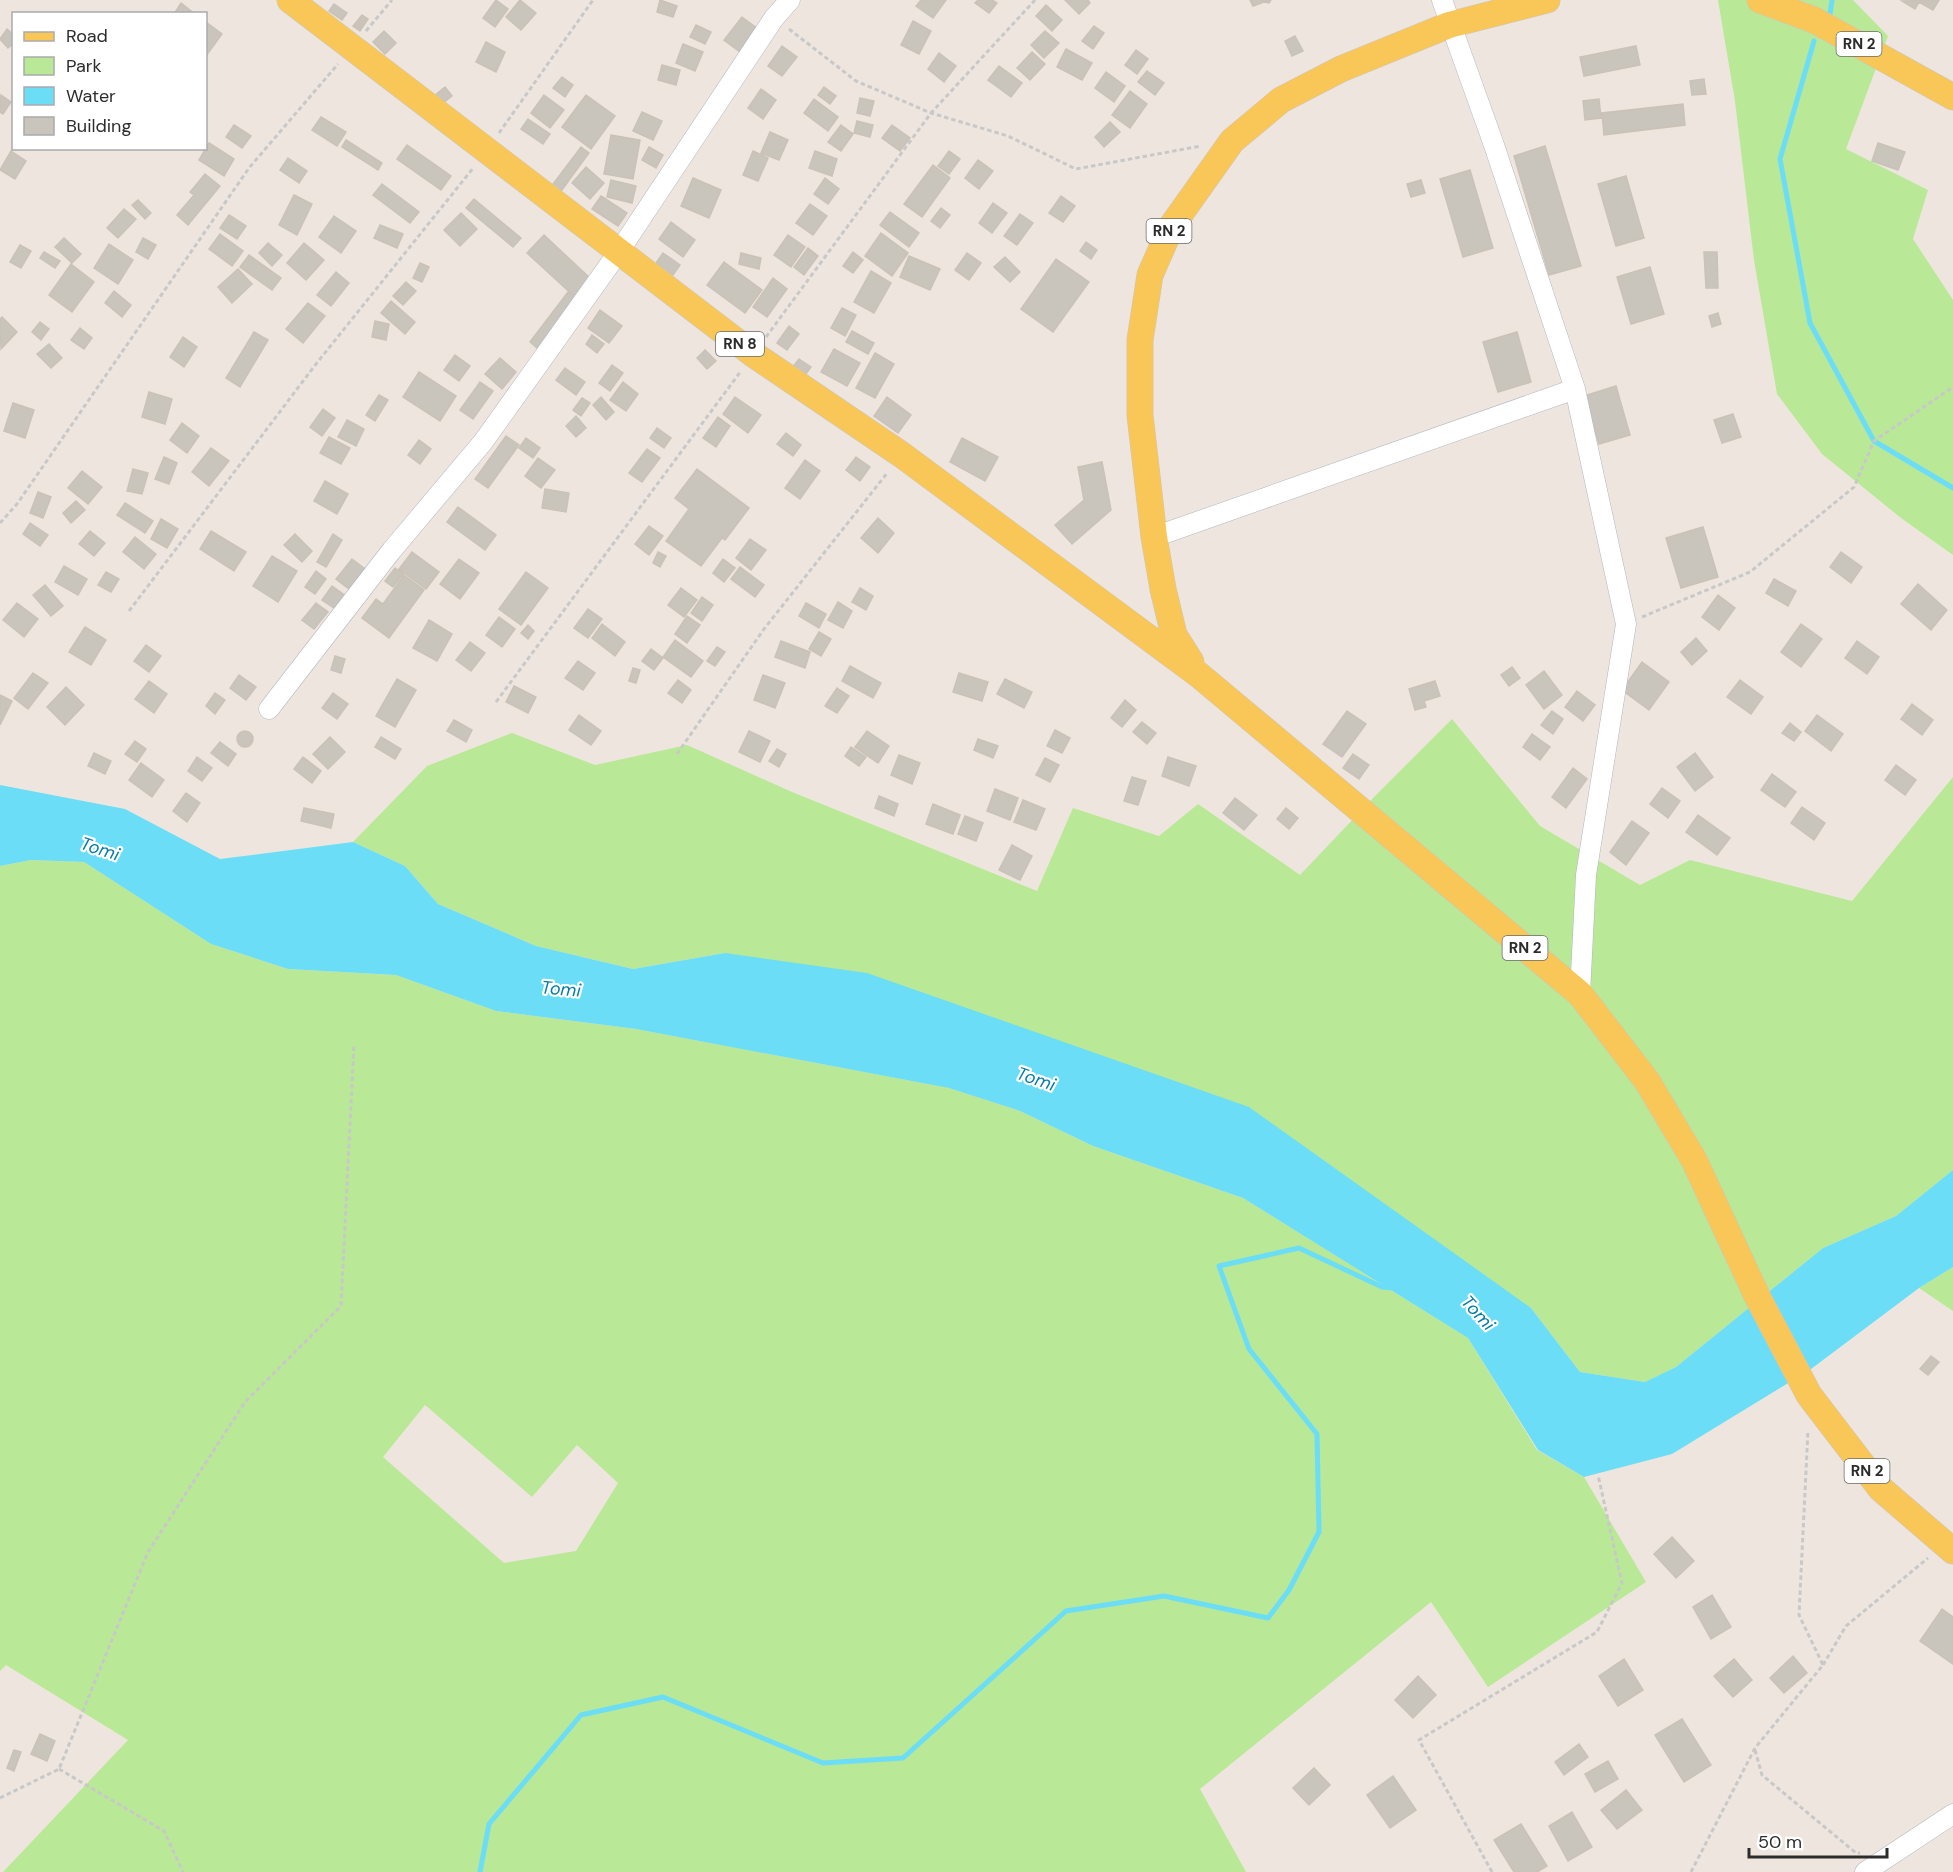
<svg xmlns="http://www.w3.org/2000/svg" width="1953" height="1872" viewBox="0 0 1953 1872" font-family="'DM Sans',sans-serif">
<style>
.green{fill:#b9e897;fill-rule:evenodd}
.water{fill:#6bddf6}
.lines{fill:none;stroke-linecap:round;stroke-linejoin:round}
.stream{stroke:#6bddf6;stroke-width:5}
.building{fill:#c9c4bc;stroke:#cac2b7;stroke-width:1.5}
.minor-casing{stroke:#b2b6c0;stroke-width:21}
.major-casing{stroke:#c8c8c8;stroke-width:27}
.path{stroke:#c8c8c8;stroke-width:3;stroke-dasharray:4.5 3;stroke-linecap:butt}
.minor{stroke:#fff;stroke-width:20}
.major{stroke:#f9c658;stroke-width:26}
.labels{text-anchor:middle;stroke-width:4.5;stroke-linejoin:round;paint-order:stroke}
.shield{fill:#fff;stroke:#6b6b6b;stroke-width:1.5}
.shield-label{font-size:15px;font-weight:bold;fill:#2c2c2c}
.water-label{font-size:18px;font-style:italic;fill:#057da7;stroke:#fff}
</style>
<rect width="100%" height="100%" fill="#eee6de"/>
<path class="green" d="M1718,0H1853L1888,36L1846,149L1928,190L1913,239L1953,300V555L1901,518L1822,454L1777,394L1754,260L1735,101Z
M1452,719L1540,826L1640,885L1690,860L1852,901L1953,777V1170L1896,1216L1823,1248L1676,1367L1645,1382L1580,1372L1531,1308L725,953L633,969L536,946L438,904L405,866L353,842L427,766L512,733L595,765L687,745L792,792L1037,891L1073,808L1159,836L1198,804L1300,875L1375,796Z
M31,860L84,862L211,944L288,969L396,975L496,1011L636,1029L950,1088L1020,1111L1093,1146L1243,1198L1468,1338L1537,1450L1584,1477L1646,1582L1488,1687L1431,1602L1200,1789L1246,1872H3L128,1740L6,1665L0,1671V866ZM425,1405L532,1497L577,1445L618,1483L576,1551L504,1563L383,1457Z
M1953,1267V1311L1919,1288Z"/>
<path class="water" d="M0,785L125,809L220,859L353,842L405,866L438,904L536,946L633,969L725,953L867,973L1249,1107L1531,1308L1580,1372L1645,1382L1676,1367L1823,1248L1896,1216L1953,1170V1267L1919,1288L1811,1369L1672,1454L1584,1477L1538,1450L1468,1338L1243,1198L1093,1146L1020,1111L949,1088L636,1029L496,1011L396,975L288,969L211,944L84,862L31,860L0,866Z"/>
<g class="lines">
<path class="stream" d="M1830,14L1832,0
M1814,41L1780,159L1810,323L1874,441L1953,488
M480,1872L489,1824L581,1715L663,1697L823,1763L903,1758L1066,1611L1164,1596L1268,1618L1289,1590L1319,1532L1317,1434L1249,1349L1219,1266L1299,1248L1382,1287L1393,1288"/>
</g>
<path class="building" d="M496,0L508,9L495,27L483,18Z
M520,0L536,13L521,30L506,17Z
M660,0L677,6L673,17L657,12Z
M921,0H946L933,18L916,6Z
M978,0H992L997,3L989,13L975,3Z
M1065,0H1088L1090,3L1079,14Z
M1250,0H1271L1269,3L1264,2L1253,6Z
M1939,0L1933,10L1919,2L1915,9L1902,1Z
M181,3L195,14H174Z
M334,4L347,13L342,20L329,11Z
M1046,5L1062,20L1052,31L1036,16Z
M362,15L368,19L360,31L353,26Z
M742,17L758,29L740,52L724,40Z
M913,21L931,31L919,54L901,45Z
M206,22L222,34L206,56Z
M696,25L711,32L705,44L690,37Z
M1094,26L1104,33L1093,49L1082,41Z
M7,29L14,35V43L8,48L0,39Z
M384,31L396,43L385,54L373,42Z
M1045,31L1059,43L1044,58L1031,45Z
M1295,36L1303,51L1292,56L1285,41Z
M486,42L505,52L496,72L476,62Z
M683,44L703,52L695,71L676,63Z
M782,46L797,57L782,76L768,66Z
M1636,46L1640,65L1584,76L1580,57Z
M1066,49L1092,63L1082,80L1057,67Z
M1136,50L1148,59L1137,74L1125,65Z
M1032,52L1045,64L1030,80L1017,68Z
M939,53L956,66L944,82L928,69Z
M662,65L680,70L676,85L658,80Z
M999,66L1022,83L1011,97L988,80Z
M1147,71L1164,83L1155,95L1138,82Z
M1106,72L1125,86L1114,102L1095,88Z
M562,77L573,85L565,97L553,88Z
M1704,79L1706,94L1692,95L1690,81Z
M445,87L452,96L442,104L435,95Z
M824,87L836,96L830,104L818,95Z
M761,89L776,100L763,119L748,108Z
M1130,91L1147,104L1130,128L1112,115Z
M1,95L11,102L3,114L0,112Z
M544,95L564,110L550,128L531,113Z
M586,95L615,116L591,149L562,127Z
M860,98L874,101L870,116L857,113Z
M814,99L838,117L828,131L804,113Z
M1599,99L1601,118L1585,120L1583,101Z
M1683,104L1685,125L1604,135L1602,113Z
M642,112L662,121L653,140L633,131Z
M321,117L346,132L337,146L312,130Z
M528,119L550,134L543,144L521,129Z
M857,121L873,125L870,137L854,133Z
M1110,122L1120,132L1104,147L1095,137Z
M234,125L251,136L242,148L226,137Z
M841,125L853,134L841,151L828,142Z
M892,125L910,138L900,151L882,138Z
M770,132L788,140L779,160L761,153Z
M611,135L640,140L633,179L604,174Z
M346,140L382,163L378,170L342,147Z
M209,143L234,159L224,176L199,160Z
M1878,143L1905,152L1898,170L1872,161Z
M407,145L451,176L441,190L397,159Z
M1545,146L1581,266L1549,275L1514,156Z
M581,147L589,153L559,194L550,188Z
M649,147L663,155L656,168L642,160Z
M11,151L26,161L15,179L0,170Z
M753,151L768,158L758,181L743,175Z
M815,151L837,159L832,176L809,168Z
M949,151L960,159L949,174L938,166Z
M288,158L307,171L299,183L280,170Z
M978,160L993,171L979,189L965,178Z
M933,165L950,178L922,217L904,204Z
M586,167L604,183L590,199L572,183Z
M1470,170L1493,248L1463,257L1440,179Z
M205,174L220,186L188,225L177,215L194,195L190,192Z
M1626,176L1644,238L1616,246L1598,184Z
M693,178L721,190L709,218L681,206Z
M825,178L839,189L828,204L814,194Z
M611,180L636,186L632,203L607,197Z
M1421,180L1425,193L1411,197L1407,184Z
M382,184L419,212L410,223L373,195Z
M294,195L312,204L297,235L279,225Z
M601,196L627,213L618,226L592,209Z
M1061,196L1075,206L1063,222L1049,213Z
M474,199L521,238L513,247L466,208Z
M138,200L151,213L145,219L132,205Z
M993,203L1007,213L992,233L979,223Z
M810,204L827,216L813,235L796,223Z
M941,208L950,215L940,228L931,221Z
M124,209L136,219L118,238L107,228Z
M890,212L919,233L909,247L880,225Z
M461,213L477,229L460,246L444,230Z
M1020,214L1033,223L1017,245L1004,236Z
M229,215L246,226L237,239L220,228Z
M334,216L356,231L341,253L319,237Z
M671,222L695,240L683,257L659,239Z
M380,225L403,234L397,248L374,238Z
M881,233L908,253L892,276L865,256Z
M220,234L243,251L232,266L209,249Z
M544,235L592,280L576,298L527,253Z
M788,235L805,247L791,267L774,255Z
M64,238L81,254L72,263L55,247Z
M143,238L156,245L148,259L136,252Z
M1086,242L1097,250L1091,259L1080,251Z
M268,243L282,255L272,266L259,253Z
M304,243L324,260L306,280L287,263Z
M109,244L133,260L118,284L94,268Z
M20,245L31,251L21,268L10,262Z
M808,248L818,256L804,275L794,267Z
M44,252L60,261L55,268L40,258Z
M853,252L863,260L853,273L843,266Z
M1704,252H1717L1718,288H1706Z
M663,253L680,265L673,275L656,263Z
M741,253L761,258L759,269L739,264Z
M967,253L981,263L969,280L955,270Z
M249,255L281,278L272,290L240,267Z
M909,256L940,269L930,290L900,277Z
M1005,257L1020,272L1010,282L994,267Z
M1056,259L1089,282L1053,332L1021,309Z
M724,262L762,290L745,313L707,285Z
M420,263L429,267L422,282L413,278Z
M71,264L94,282L72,312L49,295Z
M1650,267L1664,314L1631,324L1617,277Z
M238,269L252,284L232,303L218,287Z
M871,271L891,283L874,313L854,302Z
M336,272L349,283L331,306L317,295Z
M773,278L787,289L767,317L753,307Z
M406,282L416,291L403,305L393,296Z
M114,291L131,305L122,317L105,303Z
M568,292L576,298L537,348L530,342Z
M391,301L415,322L405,334L381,313Z
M308,303L325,316L303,343L286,329Z
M842,308L856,315L845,336L831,328Z
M600,310L622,326L609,343L588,328Z
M1718,313L1721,324L1712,327L1709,316Z
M2,317L17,332L1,349L0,319Z
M375,321L389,324L386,340L372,337Z
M40,322L49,329L41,340L32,332Z
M789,326L799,334L787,350L777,343Z
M80,328L92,338L84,349L71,340Z
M852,331L874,343L868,354L846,342Z
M254,332L268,340L240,387L226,378Z
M1517,332L1531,382L1498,392L1483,342Z
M592,335L604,344L597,353L586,344Z
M183,337L197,347L184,367L170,357Z
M49,344L62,358L51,368L37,354Z
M834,349L860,363L847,386L821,372Z
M705,350L716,361L707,369L697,358Z
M875,353L894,364L875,398L856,388Z
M455,355L470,366L459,381L444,370Z
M500,358L516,372L502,389L485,374Z
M799,359L811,367L803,378L791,369Z
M612,365L623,373L610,391L599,383Z
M565,368L585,382L576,395L556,380Z
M419,372L456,396L440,421L403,397Z
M480,382L493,391L473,419L460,410Z
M623,382L638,394L626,411L610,400Z
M1616,386L1630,435L1599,444L1584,396Z
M149,392L172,399L165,424L142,417Z
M379,395L388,400L375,421L366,415Z
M601,397L614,412L606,420L593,405Z
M735,397L761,415L748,433L723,414Z
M887,397L911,415L898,433L874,416Z
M582,398L590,403L581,416L573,410Z
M13,403L34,410L25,438L4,431Z
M323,409L335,418L322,436L310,427Z
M1733,414L1741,437L1722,443L1714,420Z
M576,416L586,428L576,437L566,426Z
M718,417L730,426L716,447L703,438Z
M347,420L364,429L356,446L338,437Z
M182,423L199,436L187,453L170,440Z
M657,428L671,438L664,448L650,438Z
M786,433L801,445L793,456L777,444Z
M506,436L519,445L488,488L475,479Z
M329,437L350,448L341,464L320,453Z
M526,438L540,448L533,458L519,448Z
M962,438L998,457L985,481L950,462Z
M419,440L431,449L420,464L408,455Z
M211,448L229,461L209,486L192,472Z
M647,449L660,458L642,482L629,473Z
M164,457L177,463L169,484L155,479Z
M856,457L870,467L860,481L846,470Z
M538,458L555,470L541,488L525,476Z
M805,460L820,471L800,499L785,488Z
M1102,462L1111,510L1072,544L1055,525L1084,500L1078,467Z
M133,469L148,473L142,494L127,491Z
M697,469L749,508L725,540L722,538L701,566L666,541L689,509L675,498Z
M82,471L102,487L88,504L68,488Z
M325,481L348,494L337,514L314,501Z
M545,489L569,493L566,512L542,508Z
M38,492L51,497L43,518L30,513Z
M76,501L85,510L71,523L63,513Z
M125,503L153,521L145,533L117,515Z
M458,507L496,535L485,550L447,522Z
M878,518L894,533L878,553L861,538Z
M161,519L178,529L167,548L151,539Z
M30,523L48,535L40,546L23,534Z
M649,526L663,536L649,555L635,544Z
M1703,527L1718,577L1681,588L1666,538Z
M90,531L105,543L94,556L79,544Z
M211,531L246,552L234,571L200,549Z
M295,534L312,551L302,562L284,545Z
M333,534L342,540L326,567L317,562Z
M135,537L156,554L144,569L123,552Z
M750,539L766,550L751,570L736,558Z
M412,552L439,572L426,589L399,569Z
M658,552L666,556L660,567L653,563Z
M1841,552L1862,567L1851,583L1830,567Z
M272,556L297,571L278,602L253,586Z
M352,559L365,569L349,589L336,579Z
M459,559L479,573L460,599L440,584Z
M723,559L735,568L724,582L713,573Z
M64,566L87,579L78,595L55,582Z
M740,567L764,585L755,597L731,579Z
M395,568L403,574L393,587L385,581Z
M316,571L326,579L315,594L305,587Z
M106,572L119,579L111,592L98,585Z
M526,572L548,588L521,625L499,609Z
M404,575L424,590L389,638L362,618L376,599L383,604Z
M1774,579L1796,591L1788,606L1766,593Z
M1918,584L1947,610L1931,630L1901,604Z
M45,585L63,606L51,616L33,595Z
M332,586L346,596L337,610L322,600Z
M681,588L697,600L684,617L668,605Z
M860,588L873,596L866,610L852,602Z
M1718,595L1735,608L1719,630L1702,617Z
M702,597L713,605L702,621L691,613Z
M838,602L852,611L843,628L828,620Z
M17,603L38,619L24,637L3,620Z
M316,603L328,612L314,629L302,620Z
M806,603L826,614L819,628L799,616Z
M588,609L602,619L588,638L574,628Z
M687,616L700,625L687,643L675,634Z
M499,617L515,629L502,647L486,635Z
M429,620L452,634L437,661L413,648Z
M602,624L625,642L615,656L592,638Z
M1801,624L1822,639L1801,667L1781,652Z
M528,625L534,631L528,639L521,633Z
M85,627L106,640L91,665L69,652Z
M819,632L831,639L821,656L809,649Z
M1696,638L1707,651L1692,665L1681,652Z
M675,640L703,661L691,677L663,657Z
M781,641L810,652L805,668L775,657Z
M1857,641L1879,657L1867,674L1845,658Z
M470,642L485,653L471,671L456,660Z
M146,645L161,656L149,672L134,661Z
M717,647L725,652L715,666L707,661Z
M651,649L663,658L654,670L642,661Z
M335,656L345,659L341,673L331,670Z
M578,661L595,673L583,690L565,678Z
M1642,662L1669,682L1649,710L1622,690Z
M850,666L881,683L873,698L842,681Z
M1512,667L1520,678L1509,686L1501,675Z
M633,668L640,670L636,683L629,681Z
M1544,671L1562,695L1544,709L1526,685Z
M33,673L48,683L28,709L14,698Z
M959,673L988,682L982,701L953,692Z
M239,675L256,687L246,700L230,688Z
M763,675L785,683L775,708L754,700Z
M397,679L416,690L395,727L376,716Z
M1005,679L1032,692L1024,708L997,694Z
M678,680L691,690L682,703L668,693Z
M1740,680L1763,697L1751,714L1727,697Z
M149,681L167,694L154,713L135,699Z
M1435,681L1440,696L1424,701L1426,707L1415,710L1409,689Z
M514,686L536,697L528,713L506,702Z
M66,687L84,705L65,725L47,707Z
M837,688L849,696L837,713L825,706Z
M1577,691L1595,705L1583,721L1565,707Z
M215,693L225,700L215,714L206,706Z
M333,693L348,704L337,719L322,708Z
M0,695L12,701L0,725Z
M1125,700L1136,710L1122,727L1111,718Z
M1912,704L1933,720L1922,735L1901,719Z
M1347,711L1366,724L1342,757L1323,744Z
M1552,711L1563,719L1553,734L1541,725Z
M579,715L601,731L591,745L569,730Z
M1817,715L1843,734L1831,751L1805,731Z
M454,720L472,730L466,742L447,731Z
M1142,722L1156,733L1147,744L1133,732Z
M1790,723L1801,732L1794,741L1782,733Z
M1055,730L1070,738L1062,753L1047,746Z
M749,731L770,741L760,762L739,752Z
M867,731L889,746L878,763L855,747Z
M237 739a8 8 0 1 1 16 0a8 8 0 1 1-16 0Z
M1532,734L1550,747L1540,760L1523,747Z
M330,737L345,752L328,769L313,754Z
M381,737L401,749L395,759L375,747Z
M978,739L998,746L993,758L974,750Z
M135,741L146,749L137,762L125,754Z
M220,742L236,754L228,766L211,753Z
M851,747L866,757L859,766L845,756Z
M777,749L786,754L779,767L769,761Z
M94,753L111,761L105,774L88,766Z
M1695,753L1713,777L1695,791L1677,767Z
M1353,754L1369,765L1359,779L1343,768Z
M899,755L920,763L912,784L891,775Z
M197,757L212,768L202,781L188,771Z
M303,757L321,771L312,783L294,769Z
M1168,757L1196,766L1189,786L1162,776Z
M1045,758L1059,765L1050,782L1036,775Z
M141,763L164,780L152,797L129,780Z
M1896,765L1916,780L1905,795L1885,780Z
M1573,768L1587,779L1566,808L1552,797Z
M1772,774L1796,792L1785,807L1761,790Z
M1132,777L1146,781L1138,805L1124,801Z
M1662,788L1680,801L1668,818L1650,804Z
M995,789L1018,798L1010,820L987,811Z
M186,793L200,803L187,822L173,811Z
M879,796L898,804L894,816L875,808Z
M1235,798L1257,815L1244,830L1223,813Z
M1023,800L1045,809L1036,830L1014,822Z
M933,804L960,815L953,834L926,824Z
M1802,807L1825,823L1814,840L1791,823Z
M304,808L334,814L331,828L301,821Z
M1286,808L1298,818L1289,829L1277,819Z
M1698,815L1730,838L1717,855L1686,832Z
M965,816L983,823L976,841L958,834Z
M1632,821L1649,833L1626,865L1610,852Z
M1012,845L1032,856L1020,880L999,870Z
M1931,1356L1939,1362L1928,1375L1920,1369Z
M1672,1537L1694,1561L1676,1578L1654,1554Z
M1712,1595L1731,1627L1711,1639L1693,1607Z
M1942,1609L1953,1617V1664L1920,1641Z
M1793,1656L1807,1673L1784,1693L1770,1678Z
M1624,1659L1643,1690L1618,1706L1599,1676Z
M1734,1659L1752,1680L1733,1697L1714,1676Z
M1418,1676L1436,1695L1413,1718L1395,1700Z
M1682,1719L1711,1765L1684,1782L1655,1735Z
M40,1734L55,1741L47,1761L31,1754Z
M1579,1744L1588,1757L1564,1775L1555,1762Z
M14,1750L21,1752L14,1771L7,1768Z
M1608,1761L1618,1779L1595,1792L1585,1774Z
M1314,1768L1330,1785L1309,1805L1293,1788Z
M1393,1776L1416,1810L1390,1828L1367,1795Z
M1626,1790L1642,1810L1617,1829L1601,1810Z
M1572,1812L1592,1847L1568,1861L1549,1826Z
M1521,1824L1547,1866L1537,1872H1514L1494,1840Z"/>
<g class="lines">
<defs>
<path id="minor" d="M1442,0L1494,145L1575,389L1626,624L1586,875L1580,994
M1154,537L1575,389
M269,709L392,550L483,442L620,250L774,18L790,0
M1865,1872L1953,1814"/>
<path id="major" d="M290,0L753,354L902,455L1199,675L1580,994L1647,1081L1694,1160L1757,1296L1809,1395L1881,1489L1953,1551
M1760,0L1814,20L1953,97
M1191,662L1174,635L1163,589L1154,537L1140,415V340L1150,275L1171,227L1232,141L1281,100L1341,69L1449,25L1547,0"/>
</defs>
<use href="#minor" class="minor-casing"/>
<use href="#major" class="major-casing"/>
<path class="path" d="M789,29L856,81L931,113L1008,136L1076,169L1201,146
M366,31L392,0
M499,133L593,0
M766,337L931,113L1035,0
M0,523L17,504L249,168L338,64
M129,611L316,364L474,167
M1642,617L1750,572L1854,487L1874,441L1953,387
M496,702L741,371
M677,754L764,629L888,472
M1823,1665L1846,1626L1928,1558
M1755,1750L1762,1775L1856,1853H1860
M59,1769L164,1831L183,1872
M0,1798L59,1769L148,1552L245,1402L341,1306L354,1045
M1492,1872L1419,1740L1597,1632L1622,1583L1598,1475
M1691,1872L1755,1748L1823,1665L1799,1615L1808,1430"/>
<use href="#minor" class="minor"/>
<use href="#major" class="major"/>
</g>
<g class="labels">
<g class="shield">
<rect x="1836.5" y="32" width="45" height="24" rx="4.5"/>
<rect x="1146.5" y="219" width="45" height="24" rx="4.5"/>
<rect x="716" y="332" width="48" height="24" rx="4.5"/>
<rect x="1502.5" y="936" width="45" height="24" rx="4.5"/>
<rect x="1844.5" y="1459" width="45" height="24" rx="4.5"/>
</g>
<g class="shield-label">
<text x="1859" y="49">RN 2</text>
<text x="1169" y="236">RN 2</text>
<text x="740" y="349">RN 8</text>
<text x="1525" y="953">RN 2</text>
<text x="1867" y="1476">RN 2</text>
</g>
<g class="water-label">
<text transform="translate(100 849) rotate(18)" y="6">Tomi</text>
<text transform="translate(561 989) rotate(5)" y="6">Tomi</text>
<text transform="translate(1036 1079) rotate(19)" y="6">Tomi</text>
<text transform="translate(1478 1313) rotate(48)" y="6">Tomi</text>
</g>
</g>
<rect x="12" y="12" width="195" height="138" fill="#ffffff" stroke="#ababab" stroke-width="1.5"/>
<rect x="24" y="32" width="30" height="9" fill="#f9c658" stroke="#ababab" stroke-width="1.5"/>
<text x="66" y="42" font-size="18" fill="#2c2c2c">Road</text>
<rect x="24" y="57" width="30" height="18" fill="#b9e897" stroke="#ababab" stroke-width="1.5"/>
<text x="66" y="72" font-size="18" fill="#2c2c2c">Park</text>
<rect x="24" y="87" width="30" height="18" fill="#6bddf6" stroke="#ababab" stroke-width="1.5"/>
<text x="66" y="102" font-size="18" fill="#2c2c2c">Water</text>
<rect x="24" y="117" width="30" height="18" fill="#c9c4bc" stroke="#ababab" stroke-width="1.5"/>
<text x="66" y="132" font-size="18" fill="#2c2c2c">Building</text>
<path d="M1749 1848v9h138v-9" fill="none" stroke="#2c2c2c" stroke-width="3"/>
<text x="1758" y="1848" font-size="18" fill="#2c2c2c" stroke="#ffffff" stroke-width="4.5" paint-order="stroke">50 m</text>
</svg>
